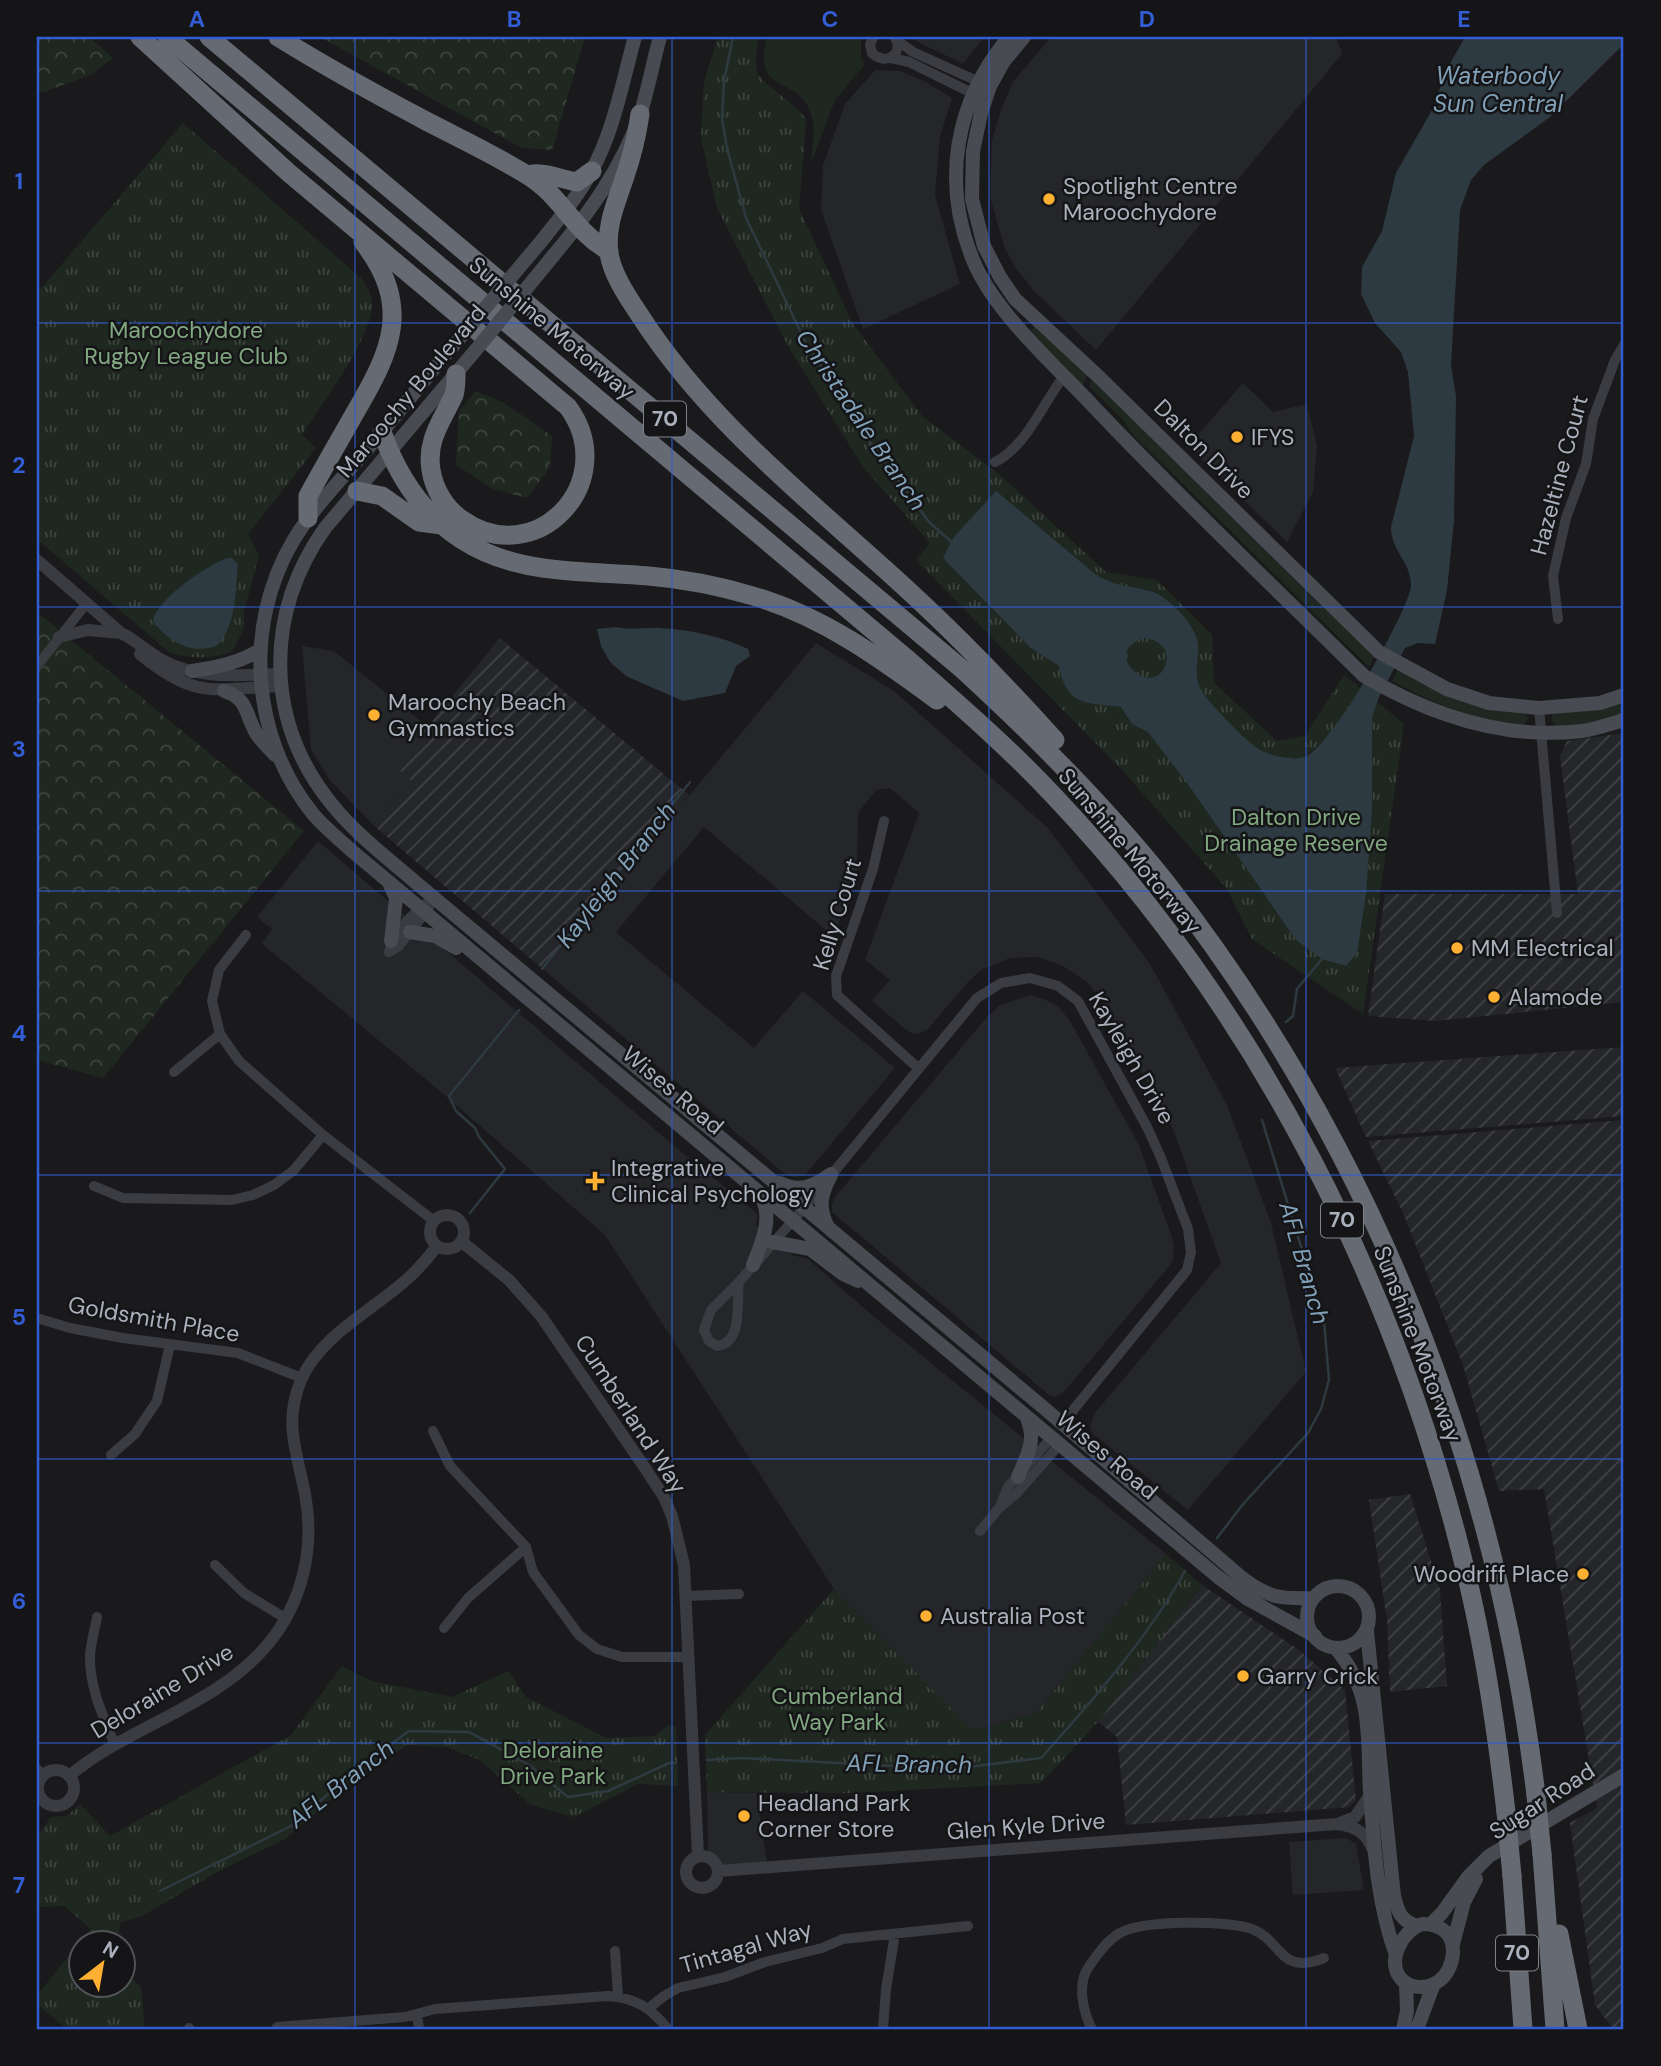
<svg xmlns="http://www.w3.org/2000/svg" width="1661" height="2066" viewBox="0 0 1661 2066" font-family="'DM Sans',sans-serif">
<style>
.built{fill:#252629}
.industrial{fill:url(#industrial-furrows)}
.grass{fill:#1f2820}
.forest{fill:url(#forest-crowns)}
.park{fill:url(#park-tufts)}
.water{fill:#2e3a41;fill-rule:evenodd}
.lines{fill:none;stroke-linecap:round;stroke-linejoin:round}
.stream{stroke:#2e3a41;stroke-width:2.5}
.minor{stroke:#3a3c41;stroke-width:10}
.tertiary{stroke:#3a3c41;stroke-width:12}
.secondary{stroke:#484b52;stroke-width:14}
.motorway{stroke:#666a73;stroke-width:19}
.secondary-bridge{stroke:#484b52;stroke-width:14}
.motorway-bridge{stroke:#666a73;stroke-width:19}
.grid{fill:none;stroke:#325dd4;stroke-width:2;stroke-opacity:0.55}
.poi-dot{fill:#fdb031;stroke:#151517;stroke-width:2.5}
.labels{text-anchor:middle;stroke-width:5;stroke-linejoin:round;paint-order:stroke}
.shield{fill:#151517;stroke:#7e828a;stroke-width:2}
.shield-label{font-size:21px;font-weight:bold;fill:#abb1bc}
.poi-label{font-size:23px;fill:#abb1bc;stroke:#151517;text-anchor:start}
.street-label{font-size:23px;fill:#abb1bc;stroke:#151517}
.park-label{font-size:23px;fill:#82a882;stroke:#151517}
.water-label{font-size:24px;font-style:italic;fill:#81a1b9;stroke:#151517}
.neatline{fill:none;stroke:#325dd4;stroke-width:2.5}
.grid-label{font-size:23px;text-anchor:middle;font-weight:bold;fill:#325dd4}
</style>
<defs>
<pattern id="industrial-furrows" width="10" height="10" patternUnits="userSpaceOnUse" patternTransform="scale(1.75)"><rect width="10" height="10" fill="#252629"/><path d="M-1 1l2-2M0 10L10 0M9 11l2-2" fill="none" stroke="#424346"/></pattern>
<pattern id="forest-crowns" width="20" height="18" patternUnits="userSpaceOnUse" patternTransform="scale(1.75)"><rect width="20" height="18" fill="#1f2820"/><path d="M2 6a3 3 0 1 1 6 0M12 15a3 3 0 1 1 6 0" fill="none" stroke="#3d453e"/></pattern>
<pattern id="park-tufts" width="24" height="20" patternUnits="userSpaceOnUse" patternTransform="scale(1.75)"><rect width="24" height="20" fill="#1f2820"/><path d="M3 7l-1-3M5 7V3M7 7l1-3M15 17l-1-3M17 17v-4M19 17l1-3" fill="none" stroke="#3d453e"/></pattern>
</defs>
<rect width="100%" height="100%" fill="#1a1a1c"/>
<path class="built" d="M908,37H984L963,64Z
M1051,37H1336L1342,54L1096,350L1035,292L1017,270L1005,249L990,197L992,140L1001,110L1013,82Z
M875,70L900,71L924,81L952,98L940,137L935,195L960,284L863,329L821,210L823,165L845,104Z
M1243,383L1273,412L1307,404L1317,446L1313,492L1287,542L1188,446Z
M816,643L894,691L1047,827L1150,964L1227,1105L1271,1223L1306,1372L1188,1510L1092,1433L1090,1426L1095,1413L1221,1263L1173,1129L1100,998L1087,982L1063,966L1038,957L1010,958L981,970L967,983L928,1029L921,1033L913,1034L906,1030L872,1001L890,980L865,960L919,813L890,788L876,790L858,813L857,870L834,937L704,827L616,932L754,1048L803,991L895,1068L805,1175L796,1177L785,1174L544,970Z
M302,646L334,651L428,727L396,765L411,780L373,825L329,779L311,749Z
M318,841L685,1155L758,1214L756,1225L792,1255L808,1259L872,1315L1166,1554L1036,1713L972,1731L834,1589L605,1235L440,1091L262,944L272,929L257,917Z
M1029,995L1044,999L1059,1007L1070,1021L1138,1143L1172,1237L1174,1248L1173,1260L1166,1270L1064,1392L1054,1397L1048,1394L832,1212V1205L835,1197L988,1016L999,1006Z
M707,1792L756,1793L767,1863L721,1865L708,1853Z
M1346,1838L1356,1844L1364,1890L1293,1895L1289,1842Z"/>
<path class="industrial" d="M500,638L689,795L544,970L373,825L411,780L395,766Z
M1624,733V1002L1436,1021L1368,1016L1385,894H1578L1560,756L1567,741Z
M1624,1047V1116L1366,1137L1335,1068Z
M1624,1120V2029H1613L1595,2005L1570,1823L1597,1808L1544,1489L1499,1491L1463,1365L1403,1213L1368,1141Z
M1410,1494L1440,1590L1447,1686L1390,1692L1387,1620L1369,1500Z
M1202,1585L1299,1650L1345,1690L1356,1801L1349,1807L1126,1825L1117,1737L1098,1722Z"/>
<path class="grass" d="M767,37H861V59L865,64L835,100L811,163C812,148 816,128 811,114C800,75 751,96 767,37Z
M1035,325L1088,374L1081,388L1030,332Z
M1093,381L1374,657L1369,667L1133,435L1123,420L1090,387V383Z
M1398,669L1526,715L1528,718L1524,724C1476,722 1433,703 1392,681Z
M1624,700V716L1587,724L1556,726L1551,720L1553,713Z"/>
<path class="forest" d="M37,37H89L113,58L90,75L44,92H37Z
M320,37H585L552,150L522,148Z
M476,391L504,403L552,436L550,467L527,498L493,489L456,465L459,411Z
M37,612L304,831L103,1078L37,1060Z"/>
<path class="park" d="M718,37H758C758,46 754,62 757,71C760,84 795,102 806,119L799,209L853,324L922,416L999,474L1106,572L1157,580L1212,635L1214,683L1277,741L1305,736L1344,675L1404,724L1363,1014L1252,939L1227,889L1124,772L916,560L930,543L863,467L788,346L717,208L701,138L704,82Z
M183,123L361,278C369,288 374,299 371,313C365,347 321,404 302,435L316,448L248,534L259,556L244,611L243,631L232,652C209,659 193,659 170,653L37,539V293Z
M1166,1554L1202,1585L1098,1722L1041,1783L851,1793L707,1792L705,1735L834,1589L973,1731L1036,1713Z
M342,1666L371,1681L452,1697L508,1671L526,1697L606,1738L655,1736L668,1725L676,1727L678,1786L638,1784L574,1817L531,1805L480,1760L447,1747L408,1745L366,1770L285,1839L217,1872L142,1916L121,1922L116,1943L80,1944V1986H122L123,1969L141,1987L145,2029H67L37,2004V1995L91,1929L64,1906L37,1907V1837L51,1817L67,1816L80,1804L110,1836L291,1735Z"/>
<path class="water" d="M1465,37H1624V44L1550,117L1484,165L1471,180L1460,210L1451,365L1456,396L1454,521L1447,590L1435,644L1418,643L1405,648L1379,697L1372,717V810L1366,894L1357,953L1346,966L1322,959L1296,940L1190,787L1148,732L1132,724L1121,707C1085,702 1067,707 1059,666L1031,648L943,558L954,537L996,491L1095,574C1116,587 1127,585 1150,591C1164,595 1182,612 1190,625C1207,650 1191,662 1199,686C1203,698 1245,740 1257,748C1270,756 1293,762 1307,756C1317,752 1334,726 1342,716C1356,699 1411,604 1411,585C1411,562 1391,551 1391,527L1414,436L1408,372L1401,352L1375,323L1361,294L1362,267L1382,231L1396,173L1432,110L1447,69ZM1144,638C1157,639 1170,648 1166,663C1155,702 1098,653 1144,638Z
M228,558H232L238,564C235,591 237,623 218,645C194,656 168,642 153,621C157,599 207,565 228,558Z
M616,627C634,631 644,627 661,628C691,630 721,636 748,649L750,656L736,666L725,693L683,701L626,676L610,662L601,646L597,629Z"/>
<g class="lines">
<path class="stream" d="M733,37L724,81L722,119L727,148L746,218L806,343L862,431L929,522L954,544
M542,969L690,782
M1286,1022L1293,1016L1297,989L1322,959
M470,1213L505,1169L479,1137L475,1128L456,1111L449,1096L519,1010
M1217,1538L1244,1503L1308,1433L1321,1409L1329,1380L1324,1321L1262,1120
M707,1760L742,1758L952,1769L1041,1758C1093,1700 1147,1639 1185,1571
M160,1891L291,1826L356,1770L409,1731L469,1732L529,1765L568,1797L608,1791L669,1763H676"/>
<path class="minor" d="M873,37L870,45L872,53C885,66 904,55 895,37
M898,41L913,52L986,85
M891,58L909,62L978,96
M995,462C1026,447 1043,403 1064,376
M1558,619L1553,576L1566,518L1586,464L1593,419L1615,360L1624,345
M37,666L86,604
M1539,708L1557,913
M884,821L873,869L836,976L837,995L918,1068
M246,935L219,970L212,1001L220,1034L239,1061L323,1135L434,1221
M389,952C394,930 416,910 434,898
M389,952L398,947L429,908
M174,1072L220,1034
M94,1186L123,1198L232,1200L253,1195L274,1185L294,1170L323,1135
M739,1282C736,1303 744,1342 717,1346L709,1341L704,1330L711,1310L739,1282L810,1201L977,998L1001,983L1030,978L1058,986L1078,1001L1147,1127L1161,1158L1188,1229L1191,1252L1187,1270L1074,1409L1064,1425
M37,1318L70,1328L123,1338L238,1353L302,1378
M433,1431L450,1466L526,1547L533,1572L579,1635L597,1649L622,1657H688
M111,1455L135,1434L157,1401L170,1345
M1001,1504L1008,1487L1052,1437
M980,1531L1000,1507L1016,1494L1060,1444
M215,1565L244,1593L285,1618
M686,1596L739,1594
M97,1617C95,1629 91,1643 90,1655C89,1687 103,1716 115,1745
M444,1628L468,1598L526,1547
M37,1769L43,1774
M615,1951L618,1996
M649,2008L664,1996L678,1988L725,1977L765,1962L822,1948L843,1939L968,1926
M417,2014L419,2029
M277,2027L405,2017L435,2009L608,1996C636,1998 651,2008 668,2029
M189,2029V2028
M883,2029L886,1989L895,1934
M1092,2029C1083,2012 1077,1985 1088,1968C1096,1956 1107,1940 1120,1933C1142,1920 1228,1920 1252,1929C1283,1941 1279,1976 1324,1958"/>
<path class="tertiary" d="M37,560L121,633C136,640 147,652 162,660C197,680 241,675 280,674
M59,637L88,630L121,633
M140,654C196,700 213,689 280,686
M430 1232a17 17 0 1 1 34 0a17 17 0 1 1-34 0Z
M462,1242L509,1280L541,1316L643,1465L664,1497L672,1516L684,1565L698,1856
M38 1788a18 18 0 1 1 36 0a18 18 0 1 1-36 0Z
M69,1776C130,1725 217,1706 268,1644C303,1602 315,1547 305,1494C297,1451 283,1424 301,1380C320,1336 371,1311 405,1281C417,1271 427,1259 437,1246
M1337,1824L1355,1817L1370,1795
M686 1872a16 16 0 1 1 32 0a16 16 0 1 1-32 0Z
M719,1871L1337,1824C1355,1826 1366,1832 1373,1850"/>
<path class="secondary" d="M1009,37C955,101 941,182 973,260C994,312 1055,365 1094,407C1181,499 1274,587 1364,676C1430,715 1505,740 1582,731C1596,729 1610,724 1624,720
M1024,37L1004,61L990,86L981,113L973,151L972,199L984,246L1000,277L1015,299L1100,378L1379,652L1447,689L1489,703L1539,708L1600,703L1624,695
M539,244C558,220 578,197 592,170C614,131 623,79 635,37
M553,256C589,213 622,168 640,115C648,90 653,62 660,37
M465,332C430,372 398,414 363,454C339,482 312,509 293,541C243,626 251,737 313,814C325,828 339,839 352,851L1218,1577L1248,1599L1315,1636
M480,345L325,528C265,613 264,719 330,802C355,834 389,859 420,886L1044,1408L1241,1577C1268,1598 1280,1599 1313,1598
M192,671C217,667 240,663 261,649
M224,691C248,698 245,714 256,733C261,741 269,748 275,755
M390,885L396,898L391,941
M410,932L435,936L456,948
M780,1183C800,1193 814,1186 831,1174
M827,1225C818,1206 821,1194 831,1175
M773,1242L810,1249L843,1274L858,1281
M753,1265C762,1242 774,1217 760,1194
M1018,1477C1028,1453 1037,1440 1026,1416
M1307 1617a31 31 0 1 1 62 0a31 31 0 1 1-62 0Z
M1367,1631L1394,1896C1398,1912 1400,1920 1417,1926
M1337,1650C1374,1694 1367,1738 1370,1792C1374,1846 1377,1904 1396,1955
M1422,1924C1440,1924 1454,1933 1453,1953C1448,2005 1378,1993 1399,1946C1404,1936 1411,1928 1422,1924Z
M1431,1924L1442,1913L1468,1877L1489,1856L1624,1775
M1453,1944L1464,1902L1476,1879
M1403,2029L1407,2011L1406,1984
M1417,2029L1433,1986"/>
<path class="motorway" d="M140,37L289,173L568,407C622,481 536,573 461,519C445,508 434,489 431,470C426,440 442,421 454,395C456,389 456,380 456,374
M167,37L906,658C956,702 1007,746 1053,795C1260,1013 1399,1289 1468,1581C1486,1657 1497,1734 1506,1812
M209,37L962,669C1034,735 1103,804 1164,880C1373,1147 1495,1460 1536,1795
M278,37C326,67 377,95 428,122C461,139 495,155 527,175C562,196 574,232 609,251
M640,114C637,135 632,156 625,176C617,201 605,226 609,253C612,274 627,296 639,314C710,425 815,504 911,593C962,640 1009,689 1055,740
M532,174C543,172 564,180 577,182L592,171
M382,432C409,508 460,557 543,568C578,573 614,573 649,576C684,579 719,586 753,596C822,616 880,658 937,700
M357,491L382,496L419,522L442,525
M308,518V496C324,467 340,439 356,411C392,350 412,305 363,242
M1542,1854L1555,2029
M1512,1876L1523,2029
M1559,1934L1578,2029"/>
<path class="secondary-bridge" d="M465,332L539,244
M480,345L553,256"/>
<path class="motorway-bridge" d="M1536,1795L1542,1854
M1506,1812L1512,1876"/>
</g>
<path class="grid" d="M355,37V2029M672,37V2029M989,37V2029M1306,37V2029M37,323H1624M37,607H1624M37,891H1624M37,1175H1624M37,1459H1624M37,1743H1624"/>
<g class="poi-dot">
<circle cx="1049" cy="199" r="7"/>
<circle cx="1237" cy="437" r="7"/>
<circle cx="374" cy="715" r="7"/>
<circle cx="1457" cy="948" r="7"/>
<circle cx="1494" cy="997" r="7"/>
<path d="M591.5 1170.5h7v7h7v7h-7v7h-7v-7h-7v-7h7z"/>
<circle cx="1583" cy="1574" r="7"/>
<circle cx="926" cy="1616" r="7"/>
<circle cx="1243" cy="1676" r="7"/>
<circle cx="744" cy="1816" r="7"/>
</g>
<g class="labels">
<g class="shield">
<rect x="644" y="401.5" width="42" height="35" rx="5"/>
<rect x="1321" y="1202.5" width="42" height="35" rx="5"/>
<rect x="1496" y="1935.5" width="42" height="35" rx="5"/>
</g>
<g class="shield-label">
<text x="665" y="426">70</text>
<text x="1342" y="1227">70</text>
<text x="1517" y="1960">70</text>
</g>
<g class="poi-label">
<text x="1063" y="194">Spotlight Centre<tspan x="1063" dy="26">Maroochydore</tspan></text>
<text x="1251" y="445">IFYS</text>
<text x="388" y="710">Maroochy Beach<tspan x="388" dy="26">Gymnastics</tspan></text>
<text x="1471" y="956">MM Electrical</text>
<text x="1508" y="1005">Alamode</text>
<text x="611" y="1176">Integrative<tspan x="611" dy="26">Clinical Psychology</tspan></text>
<text x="1569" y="1582" text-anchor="end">Woodriff Place</text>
<text x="940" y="1624">Australia Post</text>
<text x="1257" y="1684">Garry Crick</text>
<text x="758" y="1811">Headland Park<tspan x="758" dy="26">Corner Store</tspan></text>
</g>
<g class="street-label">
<text transform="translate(552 328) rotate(40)" y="8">Sunshine Motorway</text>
<text transform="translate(411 391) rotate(-50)" y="8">Maroochy Boulevard</text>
<text transform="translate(1204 449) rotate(45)" y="8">Dalton Drive</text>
<text transform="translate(1559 475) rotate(-75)" y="8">Hazeltine Court</text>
<text transform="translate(1130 851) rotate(50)" y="8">Sunshine Motorway</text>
<text transform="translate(837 914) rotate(-73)" y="8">Kelly Court</text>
<text transform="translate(1132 1058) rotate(60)" y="8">Kayleigh Drive</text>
<text transform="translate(673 1090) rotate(40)" y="8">Wises Road</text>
<text transform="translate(154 1319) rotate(10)" y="8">Goldsmith Place</text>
<text transform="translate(1418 1344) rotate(69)" y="8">Sunshine Motorway</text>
<text transform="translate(631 1414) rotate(57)" y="8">Cumberland Way</text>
<text transform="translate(1107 1455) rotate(40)" y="8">Wises Road</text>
<text transform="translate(162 1691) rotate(-31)" y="8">Deloraine Drive</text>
<text transform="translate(1542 1801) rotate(-33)" y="8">Sugar Road</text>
<text transform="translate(1026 1826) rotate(-4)" y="8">Glen Kyle Drive</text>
<text transform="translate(746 1947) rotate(-16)" y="8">Tintagal Way</text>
</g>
<g class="park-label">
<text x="186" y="338">Maroochydore<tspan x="186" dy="26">Rugby League Club</tspan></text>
<text x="1296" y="825">Dalton Drive<tspan x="1296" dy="26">Drainage Reserve</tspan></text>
<text x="837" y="1704">Cumberland<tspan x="837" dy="26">Way Park</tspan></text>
<text x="553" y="1758">Deloraine<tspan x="553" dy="26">Drive Park</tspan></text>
</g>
<g class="water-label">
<text x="1498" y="84">Waterbody<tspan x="1498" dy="28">Sun Central</tspan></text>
<text transform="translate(861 420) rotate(56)" y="8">Christadale Branch</text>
<text transform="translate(616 875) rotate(-52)" y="8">Kayleigh Branch</text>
<text transform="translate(1304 1263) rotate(74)" y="8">AFL Branch</text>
<text transform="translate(909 1764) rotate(1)" y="8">AFL Branch</text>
<text transform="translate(341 1784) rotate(-38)" y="8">AFL Branch</text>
</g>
</g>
<rect width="1661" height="2066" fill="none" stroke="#151517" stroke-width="77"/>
<g transform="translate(102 1964) rotate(31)"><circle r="33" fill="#151517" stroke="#515359" stroke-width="2"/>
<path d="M0-5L12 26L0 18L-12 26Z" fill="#fdb031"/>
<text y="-10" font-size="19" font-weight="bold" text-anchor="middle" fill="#abb1bc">N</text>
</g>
<rect x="38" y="38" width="1584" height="1990" class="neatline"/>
<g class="grid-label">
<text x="197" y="27">A</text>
<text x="514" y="27">B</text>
<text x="830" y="27">C</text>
<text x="1147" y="27">D</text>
<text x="1464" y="27">E</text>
<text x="19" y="189">1</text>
<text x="19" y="473">2</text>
<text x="19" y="757">3</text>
<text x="19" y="1041">4</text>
<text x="19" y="1325">5</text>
<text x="19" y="1609">6</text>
<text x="19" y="1893">7</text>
</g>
</svg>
